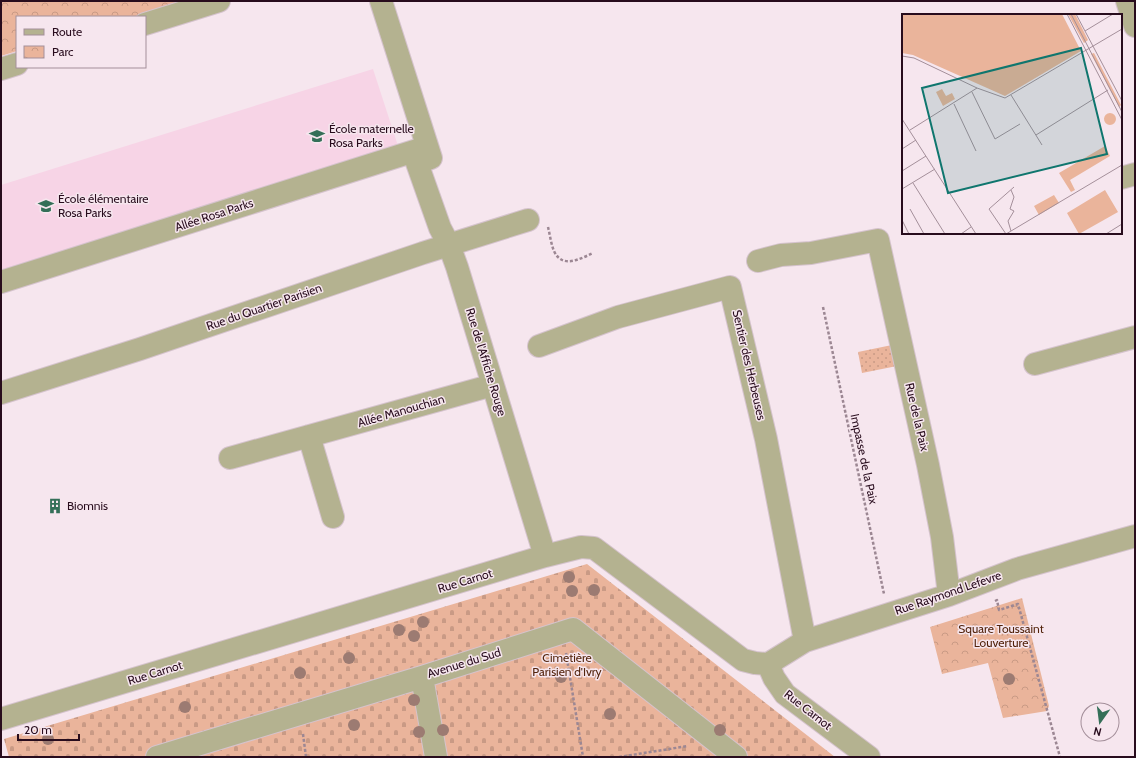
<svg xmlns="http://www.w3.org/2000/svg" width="1136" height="758" viewBox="0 0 1136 758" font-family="Cabin,sans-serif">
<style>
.built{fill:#f7d4e6}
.cemetery{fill:url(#cemetery-stones)}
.park{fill:url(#park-crowns)}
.garden{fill:url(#garden-dots)}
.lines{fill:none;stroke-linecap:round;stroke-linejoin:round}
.minor-casing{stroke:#d5c3cd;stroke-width:24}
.path{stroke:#9c8793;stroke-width:2.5;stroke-dasharray:3 2;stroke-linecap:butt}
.minor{stroke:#b4b290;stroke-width:22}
.tree{fill:#9c7b72}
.labels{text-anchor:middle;stroke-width:3;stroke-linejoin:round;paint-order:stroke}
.poi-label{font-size:12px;fill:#280c1d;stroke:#f6e6ee;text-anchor:start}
.street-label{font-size:12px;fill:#280c1d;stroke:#f6e6ee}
.park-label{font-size:12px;fill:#53240c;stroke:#f6e6ee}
.inset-road{fill:none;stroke:#a48f9a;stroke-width:1}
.view{fill:#0f766e;fill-opacity:0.15;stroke:#0f766e;stroke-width:2}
.inset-edge{fill:none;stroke:#280c1d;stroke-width:2}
</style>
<defs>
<pattern id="cemetery-stones" width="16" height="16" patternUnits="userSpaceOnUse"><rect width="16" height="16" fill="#eab49b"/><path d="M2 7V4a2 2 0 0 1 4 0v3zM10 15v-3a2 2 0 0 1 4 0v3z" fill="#c99a85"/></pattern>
<pattern id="park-crowns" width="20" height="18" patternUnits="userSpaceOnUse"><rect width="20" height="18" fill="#eab49b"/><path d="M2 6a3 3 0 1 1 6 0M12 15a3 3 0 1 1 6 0" fill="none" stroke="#c99a85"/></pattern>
<pattern id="garden-dots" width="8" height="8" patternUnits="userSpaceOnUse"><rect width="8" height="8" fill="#eab49b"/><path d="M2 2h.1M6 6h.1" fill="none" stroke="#c99a85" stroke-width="1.8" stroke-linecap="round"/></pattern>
</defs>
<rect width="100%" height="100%" fill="#f6e6ee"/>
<path class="built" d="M373,69L399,149L1,273V185Z"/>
<path class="cemetery" d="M587,564L835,757H9L4,739Z"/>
<path class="park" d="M1,1H194L138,17H17V51L1,56Z
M1022,598L1049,706L1047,711L1003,718L988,663L942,674L930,627Z"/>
<path class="garden" d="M892,345L897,366L862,373L858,352Z"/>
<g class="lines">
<defs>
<path id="minor" d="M381,1L431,158L417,163L440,228L449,245L457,267L545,556
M1127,1L1135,26
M145,24L219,1
M1,69L17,64
M1121,178L1135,174
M758,261L781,255L811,253L878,240L928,465L942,537L949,595
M1,282L427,147
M539,346L618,317L730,287L766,439L805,641
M1035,364L1135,337
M1,393L140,349L423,253L528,220
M309,436L333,517
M230,458L493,385
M768,664L805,641L949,595L1017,569L1135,536
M768,664L774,678L785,694L869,757
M422,677L436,757
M1,719L545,556L581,547L594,548L743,660L755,663L768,664
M157,757L422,677L573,629L736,757"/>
</defs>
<use href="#minor" class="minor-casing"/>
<path class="path" d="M548,227C550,235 551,244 554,251C562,269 580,259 593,253
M823,307L884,594
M995,601L997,600L999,610L1018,604L1060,757
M566,653L583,757
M303,734L306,757
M619,757L688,746"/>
<use href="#minor" class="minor"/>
</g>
<g class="tree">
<circle cx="569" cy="577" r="6"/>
<circle cx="594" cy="590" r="6"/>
<circle cx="572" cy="591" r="6"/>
<circle cx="423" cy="622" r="6"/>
<circle cx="399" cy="630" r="6"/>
<circle cx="414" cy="636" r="6"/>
<circle cx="349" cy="658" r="6"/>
<circle cx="300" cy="673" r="6"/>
<circle cx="561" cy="677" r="6"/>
<circle cx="1009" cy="679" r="6"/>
<circle cx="414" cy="700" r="6"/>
<circle cx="185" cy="707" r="6"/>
<circle cx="610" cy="714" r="6"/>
<circle cx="354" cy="725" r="6"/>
<circle cx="443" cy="730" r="6"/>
<circle cx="720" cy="730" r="6"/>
<circle cx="419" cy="732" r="6"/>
<circle cx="48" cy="739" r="6"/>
</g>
<defs>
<symbol id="school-bare" viewBox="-9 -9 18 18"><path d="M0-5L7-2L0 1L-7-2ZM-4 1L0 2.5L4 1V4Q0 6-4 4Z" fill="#346f58" stroke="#f6e6ee" stroke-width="2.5" paint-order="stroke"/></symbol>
<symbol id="building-bare" viewBox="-9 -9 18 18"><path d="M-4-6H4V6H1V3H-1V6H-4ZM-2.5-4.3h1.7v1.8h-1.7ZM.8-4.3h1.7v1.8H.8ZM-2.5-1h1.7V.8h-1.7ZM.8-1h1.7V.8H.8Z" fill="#346f58" stroke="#f6e6ee" stroke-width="2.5" paint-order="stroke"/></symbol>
</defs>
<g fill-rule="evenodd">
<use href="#school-bare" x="306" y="125" width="22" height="22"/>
<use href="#school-bare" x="35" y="195" width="22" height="22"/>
<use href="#building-bare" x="44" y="495" width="22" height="22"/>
</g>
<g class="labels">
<g class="poi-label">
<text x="329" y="133">École maternelle<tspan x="329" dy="14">Rosa Parks</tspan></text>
<text x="58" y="203">École élémentaire<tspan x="58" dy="14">Rosa Parks</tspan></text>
<text x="67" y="510">Biomnis</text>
</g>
<g class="street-label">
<text transform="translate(214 215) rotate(-18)" y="4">Allée Rosa Parks</text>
<text transform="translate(264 307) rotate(-19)" y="4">Rue du Quartier Parisien</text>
<text transform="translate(486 362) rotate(73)" y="4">Rue de l'Affiche Rouge</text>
<text transform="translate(749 365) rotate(77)" y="4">Sentier des Herbeuses</text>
<text transform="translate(401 411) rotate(-16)" y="4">Allée Manouchian</text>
<text transform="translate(917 417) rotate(77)" y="4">Rue de la Paix</text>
<text transform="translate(864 459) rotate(78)" y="4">Impasse de la Paix</text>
<text transform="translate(465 581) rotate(-17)" y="4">Rue Carnot</text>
<text transform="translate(948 593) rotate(-19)" y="4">Rue Raymond Lefevre</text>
<text transform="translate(464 663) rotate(-17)" y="4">Avenue du Sud</text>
<text transform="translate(155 673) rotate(-17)" y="4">Rue Carnot</text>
<text transform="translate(808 710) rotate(38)" y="4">Rue Carnot</text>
</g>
<g class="park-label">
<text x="1001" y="633">Square Toussaint<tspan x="1001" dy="14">Louverture</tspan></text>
<text x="567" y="662">Cimetière<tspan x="567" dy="14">Parisien d'Ivry</tspan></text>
</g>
</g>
<g transform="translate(902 14)">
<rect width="220" height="220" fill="#f6e6ee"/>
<path d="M166,0H173L186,26L182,29ZM192,39L219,91L217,93L189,40ZM202 105a6 6 0 1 1 12 0a6 6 0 1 1-12 0ZM203,176L216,198L177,220L165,199Z" fill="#eab49b"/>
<path d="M0,0H160L179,37L103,82L11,41L0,39Z" fill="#eab49b"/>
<path d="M40,75L44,82L50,79L53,85L41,92L34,78ZM203,132L208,142L168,166L173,176L169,178L157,159ZM152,181L157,189L137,201L132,192Z" fill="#eab49b"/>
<path class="inset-road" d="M165,0L220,106M169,0L220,98M174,0L220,87M183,17L211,0M0,42L12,44L75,74L103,84L220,15M70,78L93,125L118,110M109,81L140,131M52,90L74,137M0,105L74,220M8,116L75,74M134,121L206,76M0,135L14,126M0,157L24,142M11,169L43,220M0,175L33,155M8,195L22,220M0,206L7,220M109,217L106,207L112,197L108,195L112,183L109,176M59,220L69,213M104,220L87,195L112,173M104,220L220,151M204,220L220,210"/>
<path class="view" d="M179,34L205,140L46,179L20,74Z"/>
<rect width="220" height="220" class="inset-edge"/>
</g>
<rect width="1136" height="758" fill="none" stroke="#280c1d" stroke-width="4"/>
<rect x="16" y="16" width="130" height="52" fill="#f6e6ee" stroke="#a48f9a"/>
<rect x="24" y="29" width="20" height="6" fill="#b4b290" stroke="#a48f9a"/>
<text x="52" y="36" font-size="12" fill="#280c1d">Route</text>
<rect x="24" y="46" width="20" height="12" fill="url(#park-crowns)" stroke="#a48f9a"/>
<text x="52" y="56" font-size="12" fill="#280c1d">Parc</text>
<g transform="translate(1100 722) rotate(194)"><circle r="19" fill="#f6e6ee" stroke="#a48f9a"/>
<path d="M0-3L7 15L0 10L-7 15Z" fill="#346f58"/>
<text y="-6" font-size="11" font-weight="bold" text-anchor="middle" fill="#280c1d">N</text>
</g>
<path d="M18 734v6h61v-6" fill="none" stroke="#280c1d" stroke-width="2"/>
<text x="24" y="734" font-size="12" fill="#280c1d" stroke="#f6e6ee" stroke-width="3" paint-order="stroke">20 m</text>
</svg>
